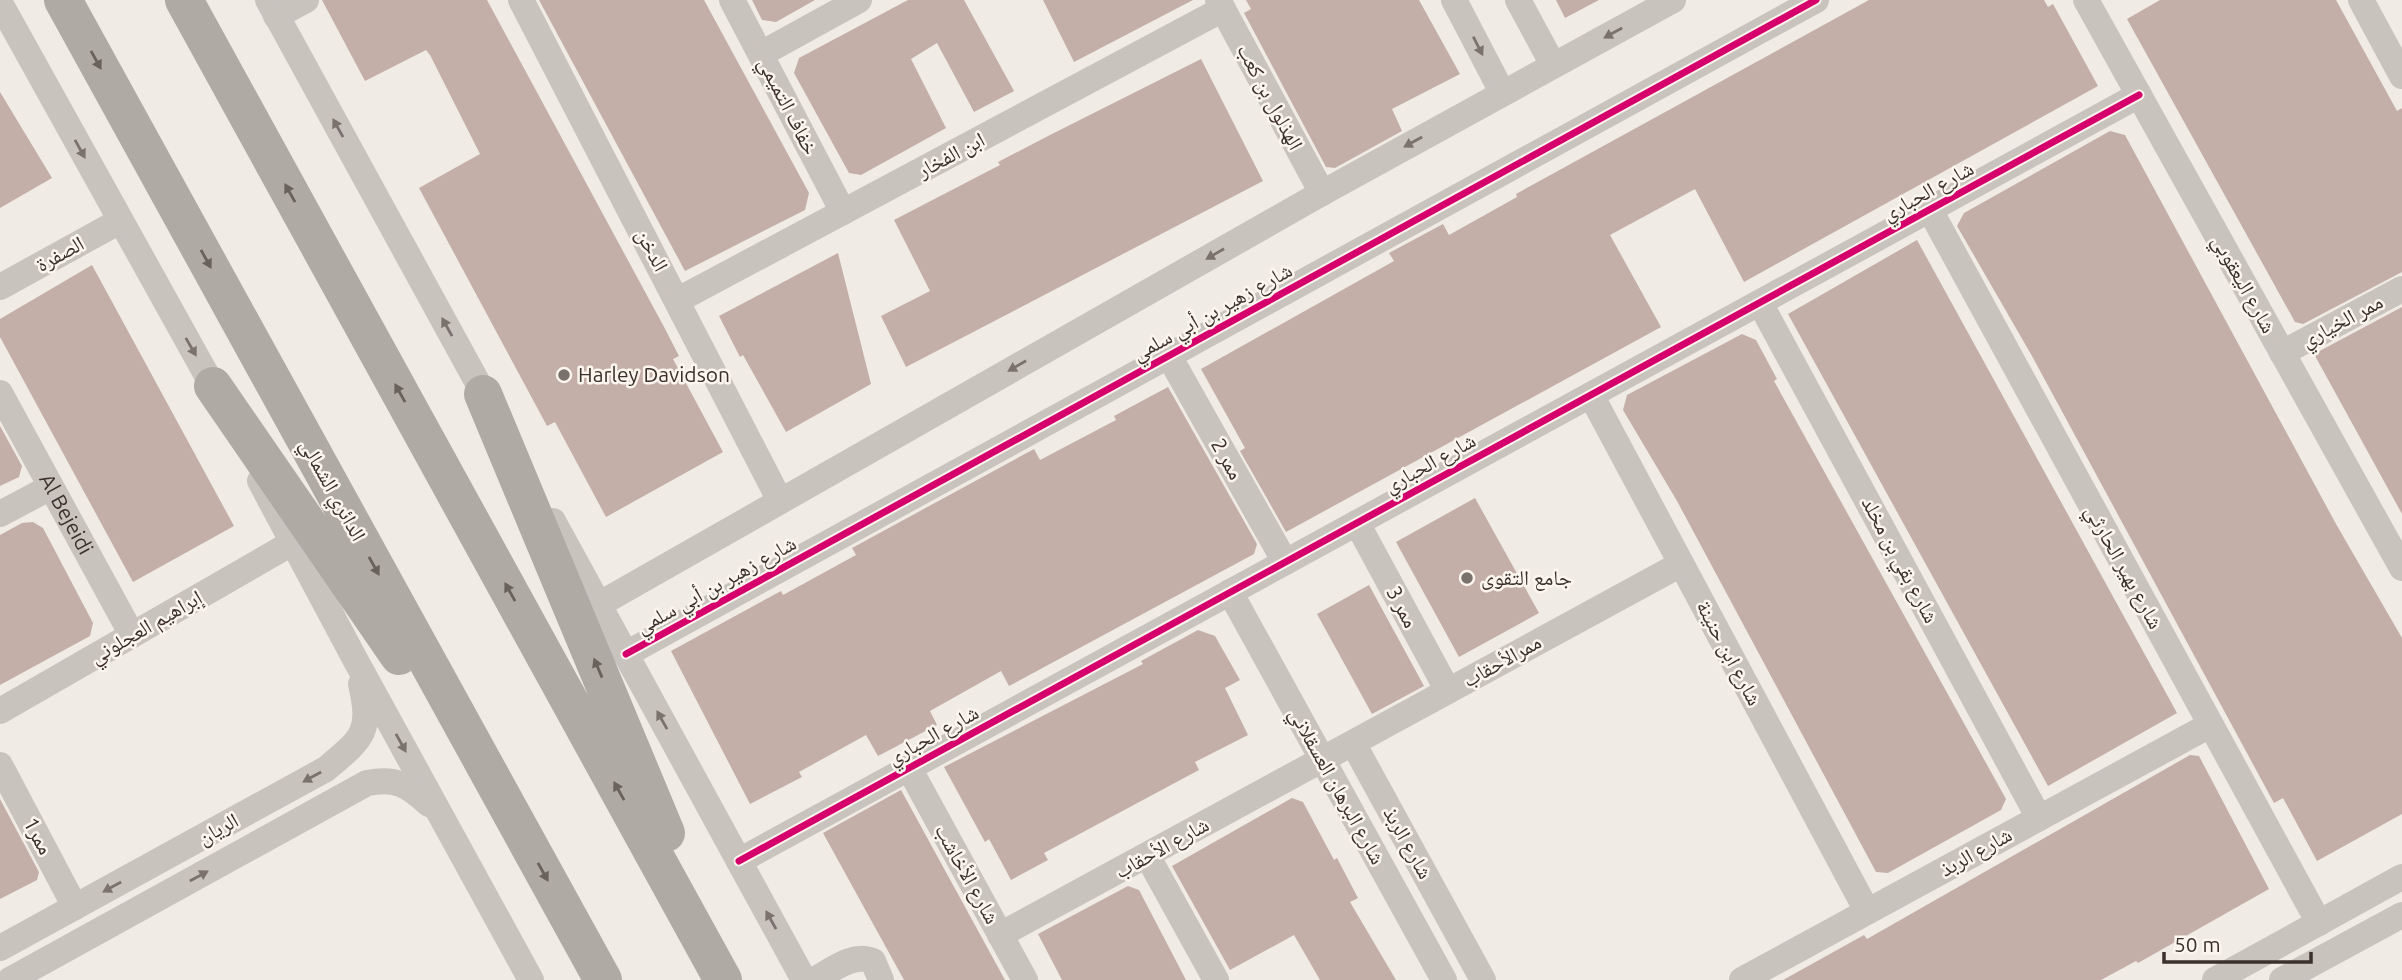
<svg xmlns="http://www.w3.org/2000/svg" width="2402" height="980" viewBox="0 0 2402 980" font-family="Ubuntu,'Noto Naskh Arabic',sans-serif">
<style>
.building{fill:#c3afa7}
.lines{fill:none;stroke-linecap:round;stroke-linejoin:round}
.minor{stroke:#c9c3be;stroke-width:26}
.highway{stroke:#afaaa4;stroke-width:38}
.cycleway-casing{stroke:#fbf5ee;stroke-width:11}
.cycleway{stroke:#d6006c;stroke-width:7}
.oneway{fill:#7b726d}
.oneway2{fill:#69615b}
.poi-dot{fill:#7a716c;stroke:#fbf5ee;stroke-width:2.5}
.labels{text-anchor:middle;stroke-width:5;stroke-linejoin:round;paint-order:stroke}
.street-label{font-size:21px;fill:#3b302b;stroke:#fbf5ee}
.poi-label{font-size:21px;fill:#3b302b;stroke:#fbf5ee;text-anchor:start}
</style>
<rect width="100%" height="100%" fill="#f0ebe5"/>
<path class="building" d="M322,0H487L663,325L679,356L673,359L723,452L606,517L555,422L547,426L419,188L480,154L430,55L426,50L365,81Z
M539,0H704L809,193L805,210L685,271Z
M752,0H815L776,22L762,20Z
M908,0H964L1014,91L974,112L937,43L911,59L946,128L861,175L849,173L794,73L799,58Z
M1043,0H1193L1074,62Z
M1246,0H1419L1460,74L1392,109L1402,131L1335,168L1326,167L1244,13L1251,9Z
M1556,0H1599L1565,18Z
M1869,0H2044L2048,7L2053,4L2098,86L1744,282L1695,189L1610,235L1661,327L1286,532L1240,451L1245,448L1201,369L1394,261L1389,253L1443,224L1449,235L1517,197L1516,194Z
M2160,0H2336L2397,111L2402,108V272L2303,324L2295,322L2127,19Z
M1201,59L1263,181L906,367L881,316L930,291L894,220L1000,165L998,162L1050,135Z
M0,92L52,178L0,208Z
M2110,131L2125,135L2336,524L2402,638V814L2317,861L2283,798L2274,803L2032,356L1957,226L1964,213Z
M1917,240L2177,713L2048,786L1788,314Z
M838,253L871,384L786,432L743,355L740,357L719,316Z
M92,265L234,526L133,582L0,337V319Z
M2402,307V514L2314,354Z
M1742,334L1756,340L1777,379L1774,381L2006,799L2001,810L1888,873L1876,872L1677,501L1623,410L1627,395Z
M1168,387L1257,544L1254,554L1009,686L1001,671L930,711L937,725L878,756L866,735L799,772L802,777L750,804L671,651L781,591L783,595L856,555L852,548L1034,449L1040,460L1116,420L1114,416Z
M0,426L22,466L19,477L0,486Z
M1475,498L1539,613L1459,657L1396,542Z
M33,522L43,528L93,623L90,636L0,685V535L22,523Z
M1369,585L1424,686L1372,714L1317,614Z
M1198,630L1215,636L1240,680L1225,688L1248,735L1195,762L1199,770L1044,853L1048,860L1011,880L989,839L985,842L944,767L1143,664L1141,661Z
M2190,755L2199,756L2269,889L2138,963L2136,961L2101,980H1783L1864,935L1867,939Z
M901,790L1005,980H904L823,833Z
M1292,798L1303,802L1334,860L1337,858L1358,898L1350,902L1396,980H1320L1294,935L1230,970L1172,866Z
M0,799L39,872L37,880L0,899Z
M1128,886L1139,890L1186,980H1062L1038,934Z"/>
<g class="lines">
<g class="minor">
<path d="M268,0L491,407"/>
<path d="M521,0L780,501"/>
<path d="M732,0L843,212"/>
<path d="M1218,0L1322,193"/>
<path d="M1454,0L1502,92"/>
<path d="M1518,0L1553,65"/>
<path d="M2086,0L2402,568"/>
<path d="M2361,0L2402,76"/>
<path d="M0,3L220,399"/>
<path d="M276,16L306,0"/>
<path d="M761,54L859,0"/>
<path d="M1930,210L2319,923"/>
<path d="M0,287L120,221"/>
<path d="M678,300L1223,9"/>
<path d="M1760,303L2039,818"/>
<path d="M2282,353L2402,289"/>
<path d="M1169,356L1285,562"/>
<path id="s1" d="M0,393L132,635"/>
<path d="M1591,395L1867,911"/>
<path d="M260,481L356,661L531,980"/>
<path d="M0,514L51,487"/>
<path d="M553,521L804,980"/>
<path d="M1357,523L1448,691"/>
<path d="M1230,592L1444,980"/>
<path d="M598,605L1322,193L1673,0"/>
<path d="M626,654L1816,0"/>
<path d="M0,711L292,543"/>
<path d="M1353,743L1483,980"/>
<path d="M0,765L75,907"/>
<path d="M909,768L1025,980"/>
<path d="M1148,857L1216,980"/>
<path d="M739,861L2139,95"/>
<path d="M1000,935L1681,564"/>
<path d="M0,948L326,769C363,738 372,732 361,684"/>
<path d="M10,980L367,783C396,777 408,785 429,804"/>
<path d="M814,980C831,971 853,952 873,961L881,980"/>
<path d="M1742,980L2210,725"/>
<path d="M2215,980L2402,877"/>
<path d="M2282,980L2402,915"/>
</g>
<path class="highway" d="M63,0L603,980
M184,0L723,980
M213,386L399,656
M483,394L666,833"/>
<defs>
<path id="cycleway" d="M626,654L1816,0
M739,861L2139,95"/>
</defs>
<use href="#cycleway" class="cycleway-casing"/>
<use href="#cycleway" class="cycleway"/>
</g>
<defs><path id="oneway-solid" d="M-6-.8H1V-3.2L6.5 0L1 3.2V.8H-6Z" transform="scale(1.75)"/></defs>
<g class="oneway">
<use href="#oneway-solid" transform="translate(1613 33) rotate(151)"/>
<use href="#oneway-solid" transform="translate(1478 46) rotate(63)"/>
<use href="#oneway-solid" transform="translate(338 128) rotate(-119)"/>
<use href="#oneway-solid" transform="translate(1413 142) rotate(151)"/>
<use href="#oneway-solid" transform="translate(80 149) rotate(61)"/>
<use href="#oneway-solid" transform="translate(1215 254) rotate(150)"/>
<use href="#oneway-solid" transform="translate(447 327) rotate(-119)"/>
<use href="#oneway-solid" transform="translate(191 347) rotate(60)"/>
<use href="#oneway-solid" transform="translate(1017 366) rotate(150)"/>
<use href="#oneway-solid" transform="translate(662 720) rotate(-119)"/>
<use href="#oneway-solid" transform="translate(401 743) rotate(61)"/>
<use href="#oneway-solid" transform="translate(312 777) rotate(151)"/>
<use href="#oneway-solid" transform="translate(199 876) rotate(-29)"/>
<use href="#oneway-solid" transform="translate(112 887) rotate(151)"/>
<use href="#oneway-solid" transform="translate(771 920) rotate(-119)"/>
</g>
<g class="oneway2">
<use href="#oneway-solid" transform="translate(96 60) rotate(61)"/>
<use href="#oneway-solid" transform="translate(290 193) rotate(-119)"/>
<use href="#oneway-solid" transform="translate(206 259) rotate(61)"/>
<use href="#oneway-solid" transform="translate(400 393) rotate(-119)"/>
<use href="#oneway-solid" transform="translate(374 566) rotate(61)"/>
<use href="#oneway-solid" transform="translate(510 592) rotate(-119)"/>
<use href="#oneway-solid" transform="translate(598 668) rotate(-113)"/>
<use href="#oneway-solid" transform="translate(619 791) rotate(-119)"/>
<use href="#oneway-solid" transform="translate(543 872) rotate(61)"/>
</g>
<g class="poi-dot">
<circle cx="564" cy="375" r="7"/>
<circle cx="1467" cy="578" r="7"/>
</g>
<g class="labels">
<g class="street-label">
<text transform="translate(1270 97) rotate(62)" y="7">الهذلول بن كعب</text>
<text transform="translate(788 106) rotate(63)" y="7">خفاف التميمي</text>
<text transform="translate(951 155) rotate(-28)" y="7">ابن الفخار</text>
<text transform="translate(1928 191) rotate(-29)" y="7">شارع الحباري</text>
<text transform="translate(652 250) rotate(62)" y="7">الدخن</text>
<text transform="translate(60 254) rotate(-29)" y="7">الصفرة</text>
<text transform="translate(2244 284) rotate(61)" y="7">شارع اليعقوبي</text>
<text transform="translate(1212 312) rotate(-29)" y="7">شارع زهير بن أبي سلمي</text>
<text transform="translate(2342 321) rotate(-28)" y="7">ممر الخياري</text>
<text transform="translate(1227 459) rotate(61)" y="7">ممر 2</text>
<text transform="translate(1430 463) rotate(-29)" y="7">شارع الحباري</text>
<text transform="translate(333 490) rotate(61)" y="7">الدائري الشمالي</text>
<text dy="7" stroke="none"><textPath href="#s1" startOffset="138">Al Bejeidi</textPath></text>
<text transform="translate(1900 560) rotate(62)" y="7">شارع بقي بن مخلد</text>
<text transform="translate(2124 567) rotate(61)" y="7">شارع بهير الحارثي</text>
<text transform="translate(716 585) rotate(-29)" y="7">شارع زهير بن أبي سلمي</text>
<text transform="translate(1402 607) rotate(62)" y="7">ممر 3</text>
<text transform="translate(146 627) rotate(-30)" y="7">إبراهيم العجلوني</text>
<text transform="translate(1729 653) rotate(62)" y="7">شارع ابن حنينة</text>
<text transform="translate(1502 661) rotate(-29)" y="7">ممرالأحقاب</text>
<text transform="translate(933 735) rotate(-29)" y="7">شارع الحباري</text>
<text transform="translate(1337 786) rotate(61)" y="7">شارع البرهان العسقلاني</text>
<text transform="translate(218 829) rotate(-29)" y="7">الريان</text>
<text transform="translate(38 836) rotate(62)" y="7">ممر1</text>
<text transform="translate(1408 843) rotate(61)" y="7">شارع الربذ</text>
<text transform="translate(1162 848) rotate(-29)" y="7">شارع الأحقاب</text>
<text transform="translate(1976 852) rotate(-29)" y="7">شارع الربذ</text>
<text transform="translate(967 874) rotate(61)" y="7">شارع الأخاشب</text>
</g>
<g class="poi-label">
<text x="578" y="382">Harley Davidson</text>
<text x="1481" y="585">جامع التقوى</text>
</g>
</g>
<path d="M2164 952v10h147v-10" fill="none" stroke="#3b302b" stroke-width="3.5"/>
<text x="2174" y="952" font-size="21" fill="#3b302b" stroke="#fbf5ee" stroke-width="5" paint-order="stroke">50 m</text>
</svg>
